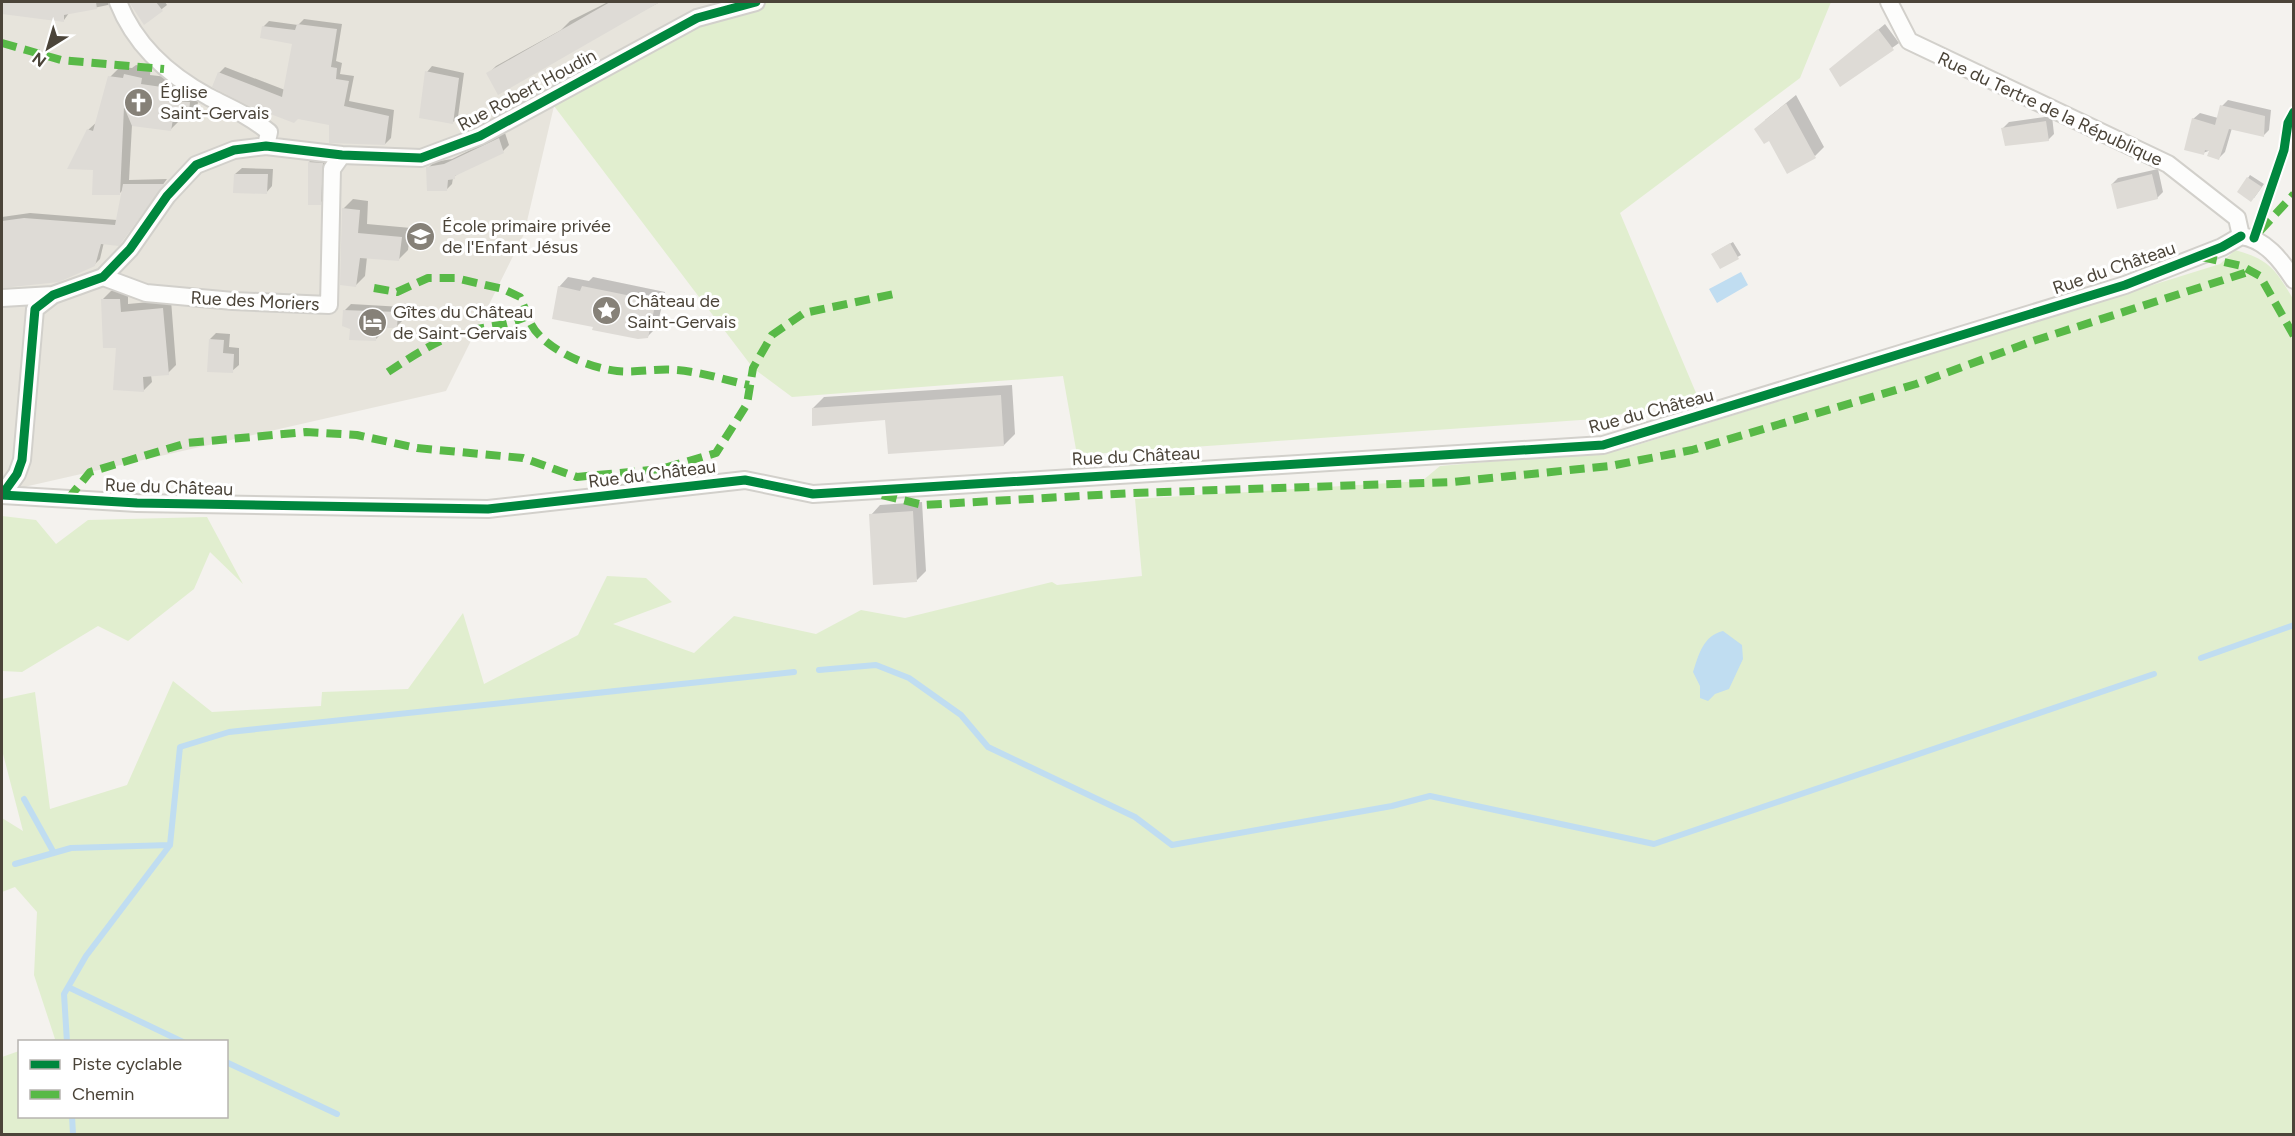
<svg xmlns="http://www.w3.org/2000/svg" width="2295" height="1136" viewBox="0 0 2295 1136" font-family="Figtree,sans-serif">
<style>
.residential{fill:#e7e4dc}
.green{fill:#e1eecf}
.water{fill:#c0ddf1}
.shadow{fill:#0003}
.lines{fill:none;stroke-linecap:round;stroke-linejoin:round}
.stream{stroke:#c0ddf1;stroke-width:6}
.building{fill:#dedbd6}
.street-casing{stroke:#d2d0cb;stroke-width:20}
.street{stroke:#fdfdfc;stroke-width:16}
.quiet{stroke:#58b947;stroke-width:8;stroke-dasharray:15 8;stroke-linecap:butt}
.cycleway-casing{stroke:#fff;stroke-width:13}
.cycleway{stroke:#00873e;stroke-width:9}
.labels{text-anchor:middle;stroke-width:6;stroke-linejoin:round;paint-order:stroke}
.street-label{font-size:18px;fill:#4b4439;stroke:#fff}
.poi-label{font-size:18px;fill:#4b4439;stroke:#fff;text-anchor:start}
</style>
<rect width="100%" height="100%" fill="#f4f2ee"/>
<path class="residential" d="M2,2H754L554,106L524,234L446,391L2,492Z"/>
<path class="green" d="M754,2H1831L1800,78L1620,213L1699,400L1595,419L1077,455L1063,376L792,397L753,368L554,106L707,9Z
M2235,250C2269,259 2276,270 2293,299V1134H2V1057L19,1051L20,1116H226V1042L48,1041L55,1039L34,975L37,912L15,887L2,892V818L23,831L2,750V699L35,692L50,809L127,785L173,681L212,712L321,706L322,692L408,689L463,613L484,684L578,635L607,576L646,578L672,602L613,624L694,653L734,616L816,634L861,610L905,618L1052,582L1057,585L1142,576L1135,499L1422,481L1440,466L1621,450L2220,264Z
M2,516L36,520L56,544L88,520L207,517L243,584L210,552L194,589L128,641L98,626L22,672L2,671Z"/>
<path class="water" d="M1741,272L1748,285L1717,303L1709,289Z
M1723,631L1742,645L1743,659L1729,689L1715,694L1708,701L1700,698V686L1693,672C1699,654 1703,636 1723,631Z"/>
<path class="shadow" d="M9,2H111L108,5L69,13L64,20L8,10Z
M131,2H165L167,5L144,23Z
M608,2H660L589,39L488,74L496,66L561,30L570,21Z
M304,19L342,24L336,61L342,63L340,74L354,76L349,101L394,110L391,138L385,144L331,124L219,73L225,67L285,90L294,43L263,27L269,21L298,25Z
M1885,24L1899,43L1841,84L1837,64Z
M136,65L151,68L150,75L185,79L199,93L197,110L187,120L181,119L170,130L132,125L129,180L167,179L124,238L104,242L100,259L95,264L59,280L2,286V217L30,213L117,220L123,190L119,194L94,168L88,130L98,121L110,77L120,67L132,68Z
M432,66L464,73L458,117L452,123L427,72Z
M1796,95L1824,147L1815,156L1765,120Z
M2228,100L2271,110L2269,130L2263,136L2232,128L2225,152L2219,158L2211,150L2203,153L2193,119L2200,113L2218,118L2222,106Z
M2052,116L2054,134L2048,140L2003,128L2009,122Z
M505,133L509,145L503,151L461,171L453,178L452,184L446,190L428,168L434,162L452,159Z
M315,156L329,158L326,197L320,203L309,162Z
M242,168L273,169L272,186L266,193L235,174Z
M2158,169L2163,192L2157,198L2112,184L2118,178Z
M2250,175L2264,184L2254,198L2248,178Z
M353,199L368,201L367,224L411,228L408,250L399,259L367,257L365,276L356,285L343,209Z
M1733,242L1741,255L1720,267L1715,252Z
M568,277L589,281L593,277L665,292L657,327L647,337L594,326L559,287Z
M111,291H128V304L171,300L176,365L168,373L151,375L152,382L143,391L103,299Z
M351,304L403,307L402,321L396,327L382,326L381,334L375,340L352,327L345,310Z
M216,333L230,334L229,347L239,348V365L232,371L210,339Z
M1012,385L1015,434L1004,445L887,419L813,408L824,397Z
M922,502L926,571L917,580L871,515L880,505Z"/>
<g class="lines">
<path class="stream" d="M2201,658L2294,625
M819,670L876,665L909,678L961,715L988,747L1135,817L1172,845L1392,806L1430,796L1654,844L2154,674
M24,799L54,853
M15,864L71,848L170,845
M68,987L183,1042
M67,1042L64,994L86,956L170,845L180,747L229,732L794,672
M226,1062L337,1114
M72,1116L73,1134"/>
</g>
<path class="building" d="M2,2H96L97,9L64,15V22L2,14Z
M129,2H156L163,11L144,25Z
M610,2H660L498,95L486,73Z
M297,24L337,29L331,67L337,68L336,79L349,81L344,106L389,116L385,145L329,143V125L298,119L294,123L247,105L212,87L218,72L282,97L292,44L260,38L262,26L295,30Z
M1878,29L1894,50L1840,87L1829,69Z
M425,71L459,78L453,124L419,118Z
M124,74L142,78L141,84L176,89L175,101L190,102L188,122L173,119L171,131L132,126L124,107L120,195H92L93,170L67,169L87,129L93,131L108,76L123,78Z
M1786,103L1816,158L1787,174L1769,141L1764,144L1754,129Z
M2220,105L2265,116L2264,137L2229,129L2219,160L2207,156L2209,151L2205,150L2204,155L2184,150L2192,118L2215,125Z
M2046,121L2049,141L2005,146L2001,128Z
M499,138L504,153L455,176V179L448,180L447,191H427L426,167L444,164Z
M308,162L323,163L321,205H308Z
M234,174H268L267,194L233,193Z
M2152,174L2158,199L2117,209L2111,184Z
M2247,177L2262,187L2251,202L2237,192Z
M123,184H164L119,246L101,244L95,266L59,282L2,288V221L24,218L115,225Z
M342,208L360,210L358,233L402,237L399,261L360,258L356,287L340,285Z
M1730,243L1739,259L1720,269L1711,254Z
M558,286L580,291L582,286L656,301L648,338L638,339L592,330L593,327L552,319Z
M101,299H120L121,312L163,308L169,375L143,377L144,392L113,390L116,348H103Z
M343,310L398,312L397,328H377L376,341L349,340L350,329L342,326Z
M209,339L224,340L223,353L234,354L233,373L207,372Z
M1001,395L1004,446L888,454L885,420L812,426V408Z
M913,511L917,582L873,585L869,514Z"/>
<g class="lines">
<defs>
<path id="street" d="M118,2C135,45 168,75 209,97C231,108 250,116 269,132L266,146
M1889,2L1909,41L2168,164L2237,218L2241,236
M2241,236C2265,239 2281,260 2294,280
M103,277L146,293L233,301L329,305L332,169L342,155
M2,298L53,295
M2,495L137,503L488,509L745,480L813,494L1603,445L2125,285L2222,247L2241,236
M2,495L17,474L22,460L35,309L53,295L103,277L130,249L167,196L196,165L234,150L266,146L342,155L421,158L480,136L697,18L756,2"/>
</defs>
<use href="#street" class="street-casing"/>
<use href="#street" class="street"/>
<path class="quiet" d="M2,43L61,60L164,69
M2260,231L2294,194
M2202,257L2242,266L2260,276L2294,336
M374,288L397,292L428,278H455L503,289L520,297L528,316
M388,372C411,357 438,339 464,332C486,326 507,326 528,316C535,346 588,368 617,371C637,373 657,368 677,370C701,372 725,380 749,385
M882,495L923,505L1133,493L1452,482L1610,466L1692,450L1916,384L2033,341L2251,271
M68,499L90,472L187,443L306,432L357,435L417,448L523,458L577,477L661,469L716,453L747,404L753,368L772,335L804,313L899,293"/>
<defs>
<path id="cycleway" d="M2254,238L2284,150L2288,123L2294,112
M2,495L137,503L488,509L745,480L813,494L1603,445L2125,285L2222,247L2241,236
M2,495L17,474L22,460L35,309L53,295L103,277L130,249L167,196L196,165L234,150L266,146L342,155L421,158L480,136L697,18L756,2"/>
</defs>
<use href="#cycleway" class="cycleway-casing"/>
<use href="#cycleway" class="cycleway"/>
</g>
<defs>
<symbol id="church-disc" viewBox="-11 -11 22 22"><circle r="9.5" fill="#868178" stroke="#fff"/><path d="M-1.2-6h2.4v3.5h3.3v2.4h-3.3V6h-2.4V-.1h-3.3v-2.4h3.3Z" fill="#fff"/></symbol>
<symbol id="school-disc" viewBox="-11 -11 22 22"><circle r="9.5" fill="#868178" stroke="#fff"/><path d="M0-5L7-2L0 1L-7-2ZM-4 1L0 2.5L4 1V4Q0 6-4 4Z" fill="#fff"/></symbol>
<symbol id="sight-disc" viewBox="-11 -11 22 22"><circle r="9.5" fill="#868178" stroke="#fff"/><path d="M0-6L1.8-2.2L6-1.7L2.9 1.2L3.7 5.4L0 3.3L-3.7 5.4L-2.9 1.2L-6-1.7L-1.8-2.2Z" fill="#fff"/></symbol>
<symbol id="hotel-disc" viewBox="-11 -11 22 22"><circle r="9.5" fill="#868178" stroke="#fff"/><path d="M-6-4.5h1.5V1H6V5H4.5V3h-9V5H-6ZM-4 0a1.8 1.8 0 1 1 3.6 0ZM.5 0V-2.5h3Q6-2.5 6 0Z" fill="#fff"/></symbol>
</defs>
<g fill-rule="evenodd">
<use href="#church-disc" x="122" y="86" width="33" height="33"/>
<use href="#school-disc" x="404" y="220" width="33" height="33"/>
<use href="#sight-disc" x="590" y="294" width="33" height="33"/>
<use href="#hotel-disc" x="356" y="306" width="33" height="33"/>
</g>
<g class="labels">
<g class="street-label">
<text transform="translate(527 90) rotate(-28)" y="6">Rue Robert Houdin</text>
<text transform="translate(2050 109) rotate(25)" y="6">Rue du Tertre de la République</text>
<text transform="translate(2114 268) rotate(-19)" y="6">Rue du Château</text>
<text transform="translate(255 301) rotate(3)" y="6">Rue des Moriers</text>
<text transform="translate(1651 411) rotate(-15)" y="6">Rue du Château</text>
<text transform="translate(1136 456) rotate(-3)" y="6">Rue du Château</text>
<text transform="translate(652 474) rotate(-7)" y="6">Rue du Château</text>
<text transform="translate(169 487) rotate(2)" y="6">Rue du Château</text>
</g>
<g class="poi-label">
<text x="160" y="98">Église<tspan x="160" dy="21">Saint-Gervais</tspan></text>
<text x="442" y="232">École primaire privée<tspan x="442" dy="21">de l'Enfant Jésus</tspan></text>
<text x="627" y="307">Château de<tspan x="627" dy="21">Saint-Gervais</tspan></text>
<text x="393" y="318">Gîtes du Château<tspan x="393" dy="21">de Saint-Gervais</tspan></text>
</g>
</g>
<rect width="2295" height="1136" fill="none" stroke="#4b4439" stroke-width="6"/>
<rect x="18" y="1040" width="210" height="78" fill="#ffffff" stroke="#b7b4b0" stroke-width="1.5"/>
<rect x="30" y="1060" width="30" height="9" fill="#00873e" stroke="#b7b4b0" stroke-width="1.5"/>
<text x="72" y="1070" font-size="18" fill="#4b4439">Piste cyclable</text>
<rect x="30" y="1090" width="30" height="9" fill="#58b947" stroke="#b7b4b0" stroke-width="1.5"/>
<text x="72" y="1100" font-size="18" fill="#4b4439">Chemin</text>
<g transform="translate(48 48) rotate(217)" stroke="#ffffff" stroke-width="4.5" paint-order="stroke">
<path d="M0-4.5L10 22L0 15L-10 22Z" fill="#4b4439"/>
<text y="-9" font-size="16" font-weight="bold" text-anchor="middle" fill="#4b4439">N</text>
</g>
</svg>
